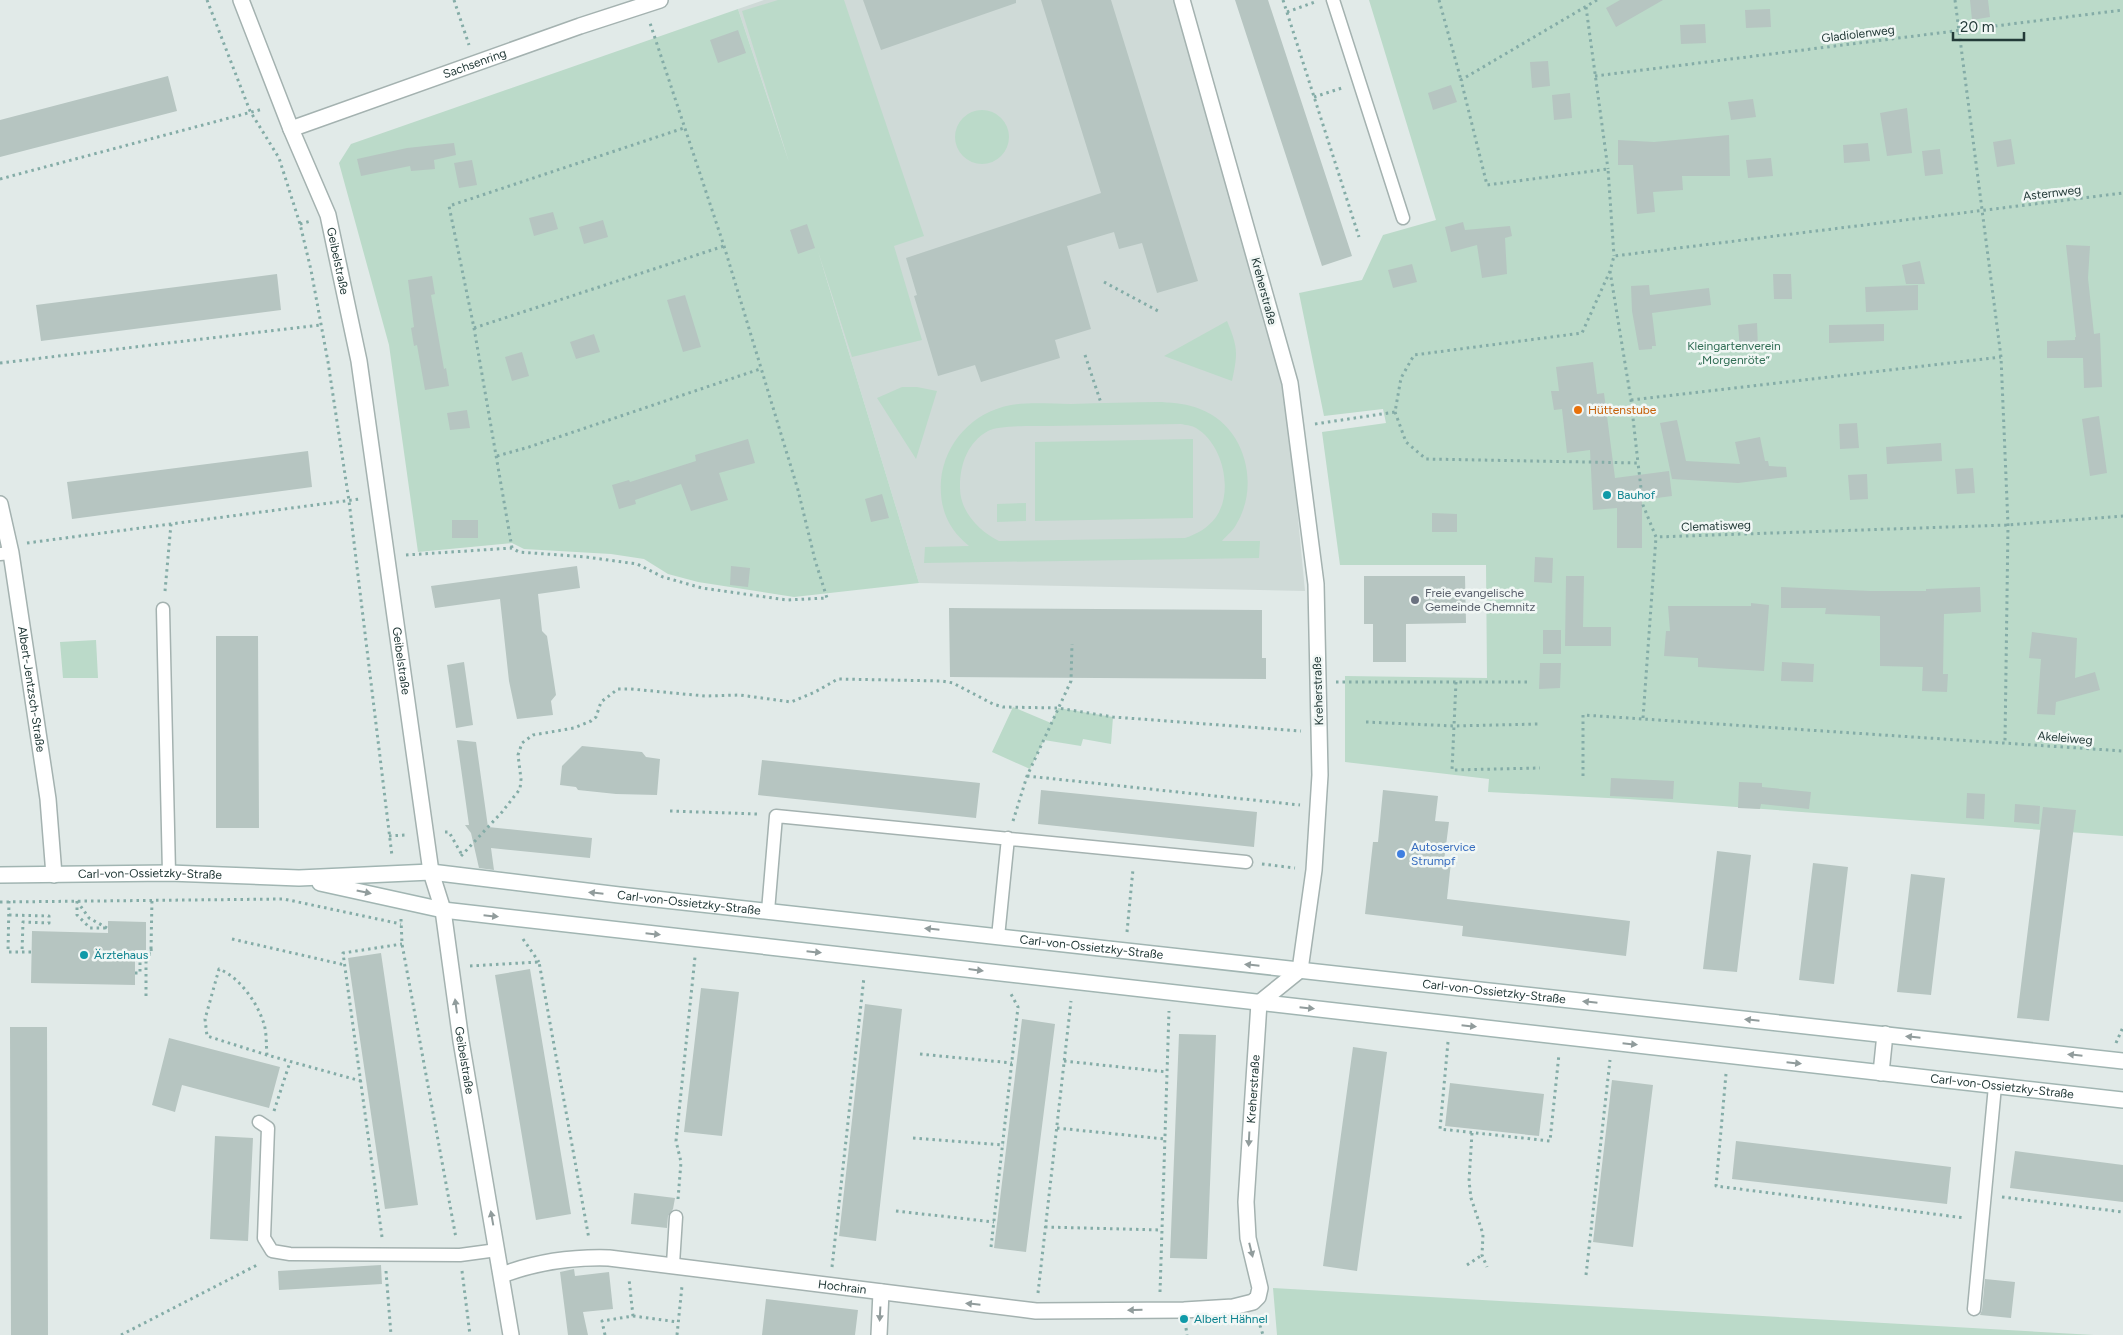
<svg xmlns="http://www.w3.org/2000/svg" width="2123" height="1335" viewBox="0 0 2123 1335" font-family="Figtree,sans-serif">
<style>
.built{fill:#cfdad7}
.green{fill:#bbdac9;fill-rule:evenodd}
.building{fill:#b6c5c1}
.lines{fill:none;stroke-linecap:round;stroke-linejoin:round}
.lane-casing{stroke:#a4b2b0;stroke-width:15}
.street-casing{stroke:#a4b2b0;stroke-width:18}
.secondary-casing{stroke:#a1b5b2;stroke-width:18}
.path{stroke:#84aca7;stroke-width:3;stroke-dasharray:2.5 4;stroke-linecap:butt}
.lane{stroke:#fff;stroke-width:12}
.street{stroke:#fff;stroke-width:15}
.secondary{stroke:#fff;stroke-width:15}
.path-bridge{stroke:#84aca7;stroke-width:3;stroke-dasharray:2.5 4;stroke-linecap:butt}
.oneway{fill:#919c9c}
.food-dot{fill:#e8710a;stroke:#f1f7f5;stroke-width:2}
.culture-dot{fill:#0f9aa8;stroke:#f1f7f5;stroke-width:2}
.worship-dot{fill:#6b7280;stroke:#f1f7f5;stroke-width:2}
.shop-dot{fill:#3f7fe0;stroke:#f1f7f5;stroke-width:2}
.labels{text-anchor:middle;stroke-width:5;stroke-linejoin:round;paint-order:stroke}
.street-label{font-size:12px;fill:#233a38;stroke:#f1f7f5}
.park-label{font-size:12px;fill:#306d54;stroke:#f1f7f5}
.food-label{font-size:12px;fill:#c56008;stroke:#f1f7f5;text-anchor:start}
.culture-label{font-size:12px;fill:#0d838f;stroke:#f1f7f5;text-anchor:start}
.worship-label{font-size:12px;fill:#5b616d;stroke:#f1f7f5;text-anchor:start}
.shop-label{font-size:12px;fill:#366cbe;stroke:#f1f7f5;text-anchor:start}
</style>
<rect width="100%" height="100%" fill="#e1eae8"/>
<path class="built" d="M764,0H1179L1285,383L1305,591L919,583L808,218L738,9Z"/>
<path class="green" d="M778,0H844L924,236L894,246L922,340L852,357L818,251L919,583L794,597L698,582L668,574L644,559L611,554L524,549L512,543L418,552L389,345L339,163L351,144L738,9L789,162L742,11Z
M1369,0H2123V836L1628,799L1488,792L1489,779L1345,762V676L1487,678L1486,565H1340L1322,432L1386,423L1383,409L1324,416L1299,293L1362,280L1383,235L1436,220Z
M955 137a27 27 0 1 1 54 0a27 27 0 1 1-54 0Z
M1227,321C1238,347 1238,353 1232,381L1164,356Z
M902,387H917L937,391L916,459L877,398Z
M1162,402C1175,403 1188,404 1200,409C1245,426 1260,484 1237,523C1234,530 1227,535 1222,541H1260L1259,558L924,563L925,547L969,546C948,529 939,508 941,480C945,442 973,412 1011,405C1030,402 1052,404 1071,404C1102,403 1132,402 1162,402ZM1181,424C1185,425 1191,425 1196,428C1223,444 1234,491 1216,517C1208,528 1197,534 1185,538L999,541C979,531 959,511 960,486C960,464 968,442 988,431C998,425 1034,426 1048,426C1092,425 1136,425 1181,424Z
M1193,439V518L1035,521V442Z
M1026,503V521L997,522V504Z
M96,640L98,678H63L60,642Z
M1013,707L1051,723L1058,708L1113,717L1111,744L1083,739L1081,746L1044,740L1030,769L992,752Z
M1273,1288L2094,1335H1277Z"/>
<path class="building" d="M863,0H1016V3L881,50Z
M1041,0H1111L1198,281L1157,293L1142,243L1119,249L1114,232L1067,246L1091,329L1055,340L1060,358L981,382L975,365L938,376L914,296L917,295L906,258L1101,193Z
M1235,0H1268L1352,256L1322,266Z
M1620,0H1663L1616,27L1606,8Z
M1970,0H1988L1990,17L1972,20Z
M1770,9L1771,27L1746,28L1745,10Z
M1705,24L1706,43L1681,44L1680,25Z
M738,30L746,53L718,63L710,40Z
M1548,61L1550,86L1532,88L1530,62Z
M168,76L177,111L0,157V120Z
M1451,85L1457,102L1433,110L1428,93Z
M1570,93L1572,118L1554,120L1552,95Z
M1753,99L1756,117L1731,120L1728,102Z
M1907,108L1912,153L1887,156L1880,113Z
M1729,135L1730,176H1682L1683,190L1653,192L1655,212L1637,214L1633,165H1618V140L1654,142Z
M2011,139L2015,164L1997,167L1993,142Z
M454,143L456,155L434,160L435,169L411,171L410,166L361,176L357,159L407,148Z
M1868,143L1870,161L1844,163L1843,145Z
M1940,149L1943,174L1925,176L1922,151Z
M1771,158L1773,176L1748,178L1746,160Z
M472,160L477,185L459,188L454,163Z
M553,212L558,229L534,236L529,218Z
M603,220L608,237L584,244L579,227Z
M1463,222L1465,230L1510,226L1512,236L1505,238L1507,274L1482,278L1477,245L1451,252L1445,227Z
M807,224L815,248L798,254L790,230Z
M2066,245L2090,246L2088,278L2094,334L2100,333L2102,387L2084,388L2083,358H2047V341L2075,340V337H2076Z
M1920,261L1925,284H1906L1902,265Z
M1412,264L1417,282L1393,288L1388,270Z
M277,274L281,310L41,341L36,305Z
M1773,274H1791L1792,299H1774Z
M432,276L435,294L431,295L444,369L446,368L449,386L425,390L417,345L414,346L411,328L414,327L408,280Z
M1649,285L1650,295L1709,288L1711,305L1652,313L1656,346H1652V349L1639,350L1632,311L1631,286Z
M1918,285V310L1866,312L1865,287Z
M685,295L701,347L683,352L667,300Z
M1757,323L1758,348L1740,350L1738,325Z
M1884,324V341L1829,343V325Z
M594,334L600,352L576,359L570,342Z
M522,352L529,376L512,381L505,357Z
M1593,362L1597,394L1604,393L1615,478L1669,471L1672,496L1642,500V548H1617V508L1593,510L1590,450L1567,453L1562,409L1554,410L1551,391H1559L1556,367Z
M467,410L470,428L450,430L447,413Z
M2099,416L2107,473L2090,476L2082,419Z
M1677,420L1686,461L1740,464L1735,442L1760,437L1765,461H1768L1769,466L1786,467L1787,477L1738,483L1672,479L1660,423Z
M1857,423L1859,448L1840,449L1839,424Z
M748,439L755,463L719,473L728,500L691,511L681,484L635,500L636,504L619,509L612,485L629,480L630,482L696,461L695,455Z
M1941,443L1942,461L1887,464L1886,447Z
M308,451L312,487L72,519L67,482Z
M1973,468L1975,493L1957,494L1955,469Z
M1867,474L1868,499L1850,500L1848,475Z
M882,494L889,518L871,522L865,499Z
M1432,513L1457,514V532H1432Z
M452,520H478V538H452Z
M1535,557L1553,558L1552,583L1534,582Z
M577,566L580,588L538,594L542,631L547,636L556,695L551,701L553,715L517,719L509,681L500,599L435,608L431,586Z
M731,566L750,568L748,587L730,585Z
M1364,576H1465L1466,623L1406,624V662H1373V624H1364Z
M1566,576H1584L1583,627H1611V646H1565Z
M1781,587L1870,591H1926V589L1980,587L1981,612L1944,614L1943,674H1948L1947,692L1922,691L1923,667L1880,666V616L1825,614L1826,608H1781Z
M1751,603L1769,605L1764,671L1698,667V658L1664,656L1666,631H1670L1668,606H1751Z
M949,608L1262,610V658H1266V679L950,677Z
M1543,630H1561V654H1543Z
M2032,632L2077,638L2075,678L2095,672L2100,690L2056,702L2055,715L2037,714L2041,659L2029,658Z
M216,636H258L259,828H216Z
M464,662L473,725L456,728L447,665Z
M1782,662L1814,664L1813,682L1781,681Z
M1540,663H1561L1560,688L1539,689Z
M457,740L476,742L488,827L592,838L590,858L491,848L494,870L479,868L471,833L465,825H469Z
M582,746L642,752L646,757L660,759L657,795L616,794L578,790L576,787L560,785L562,766Z
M762,760L980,783L976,818L758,795Z
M1611,778L1674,781L1673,799L1610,796Z
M1739,782L1762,783V787L1811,792L1809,809L1761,804L1760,809L1738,808Z
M1041,790L1257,812L1254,847L1038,824Z
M1383,790L1438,796L1435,821L1449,822L1444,861L1451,862L1447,899L1630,921L1626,956L1462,936L1463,926L1365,914L1373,842H1378Z
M1967,793L1985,794L1984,819L1966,818Z
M2015,804L2040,806L2039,824L2014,822Z
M2043,807L2076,810L2049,1021L2017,1018Z
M1717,851L1751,855L1737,972L1703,969Z
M1813,863L1848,867L1834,984L1799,980Z
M1911,874L1945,878L1931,995L1897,992Z
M108,921L146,922V950H135V985L31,983L32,931L108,933Z
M381,953L418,1205L385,1209L348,958Z
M530,969L571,1214L536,1220L495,975Z
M701,988L739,992L722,1136L684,1132Z
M865,1004L902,1009L876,1241L839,1236Z
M1022,1019L1055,1024L1026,1252L994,1248Z
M10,1027H47L48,1335H11Z
M1179,1034L1216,1035L1207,1259L1170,1258Z
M169,1038L280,1067L269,1108L182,1085L175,1112L152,1105Z
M1353,1047L1387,1052L1357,1271L1323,1266Z
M1612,1080L1653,1085L1633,1247L1593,1242Z
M1450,1083L1544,1094L1539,1136L1445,1126Z
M215,1136L253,1138L248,1241L210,1239Z
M1736,1141L1951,1167L1947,1204L1732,1179Z
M2015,1151L2123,1165V1202L2010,1188Z
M634,1193L675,1198L673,1209L668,1216L667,1228L631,1224Z
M381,1265L382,1284L279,1290L278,1271Z
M574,1269L575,1276L609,1272L613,1309L583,1312L588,1335H568L560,1272Z
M1985,1279L2015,1282L2011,1318L1980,1315L1982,1310Z
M766,1299L858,1310L855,1335H762Z"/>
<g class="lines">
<defs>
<path id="lane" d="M1333,0L1403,218
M0,554L11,553
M163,609L169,873
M768,911L776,816L1246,862
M998,937L1008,838
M259,1122L268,1128L264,1238L272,1251L290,1254L460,1255L497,1250
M673,1264L676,1217
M1974,1309L1995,1086"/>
<g id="street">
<path id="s1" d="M241,0L291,129L328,215L359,361L431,872L443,910L461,1041L511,1335"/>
<path id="s2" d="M291,129L580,26L660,0"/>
<path id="s3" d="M0,504L11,553L48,799L54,875"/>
<path d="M1881,1073L1885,1034"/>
<path id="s4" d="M502,1275C536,1262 573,1257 609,1258L1036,1311L1184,1310L1233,1307L1253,1302L1258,1297L1260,1288L1248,1238L1246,1202L1259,1003L1300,970L1314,870L1320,775L1316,584L1290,383L1182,0"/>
<path d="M879,1335L881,1292"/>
</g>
<g id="secondary">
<path id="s5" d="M0,875L169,873L299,878L431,872L619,895L2123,1061"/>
<path id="s6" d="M320,883L443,910L2123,1100"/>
</g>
</defs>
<use href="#lane" class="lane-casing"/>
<use href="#street" class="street-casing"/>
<use href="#secondary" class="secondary-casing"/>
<path class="path" d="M207,0L250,111L279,158L300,224L311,270L328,362L349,501L392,856
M454,0L469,45
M1283,0L1359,237
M1439,0L1461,80
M1597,0L1461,80L1487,185L1608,169L1614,256
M1955,0L2001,357L2008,525L2005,742
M1586,7L1608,169
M1287,12L1315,2
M1595,76L2123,10
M1314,97L1342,88
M0,179L263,109
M300,224L311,221
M1610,271L1631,400L1638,463
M1104,282L1160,312
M474,328L724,246
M1085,355L1101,403
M0,363L320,325
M1631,400L2001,357
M1395,412L1406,442L1426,459L1638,463L1643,505L1656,537L2008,525L2123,516
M1315,424L1395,412L1401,378L1414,355L1582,333L1610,271L1614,256L2123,193
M497,456L529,447L760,369
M27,543L360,499
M512,548L474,328L449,206L684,128
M406,555L512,548L519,552L586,557L637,564L663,577L702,588L787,600L827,598L815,560L798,490L724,246L650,23
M165,591L171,524
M1336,682H1527
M1456,682L1452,770L1540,768
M1643,718L1656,537
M1366,722L1454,726L1538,724
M1027,776L1300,805
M1583,776V715L2123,751
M670,811L758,814
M1013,821L1027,776L1071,681L1072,644
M445,832H449L462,855
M389,836L406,835
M461,856L502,812L520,789L521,779L518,755L522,743L533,735L574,728L591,721L596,717L601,702L618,689H631L705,696L740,695L791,702L815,692L838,679L942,681L953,683L993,704L1003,707L1058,708L1113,717L1301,731
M1262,864L1295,868
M9,901L8,952H32
M77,901V915L90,928H108
M77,901L89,918L107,928
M0,902L284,899L401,924
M9,915L49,916V923L23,922L22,952
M401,919L402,944L456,1238
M1127,932L1133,869
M232,939L345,965
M523,939L539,962
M151,949L152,899
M135,958L146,959V996
M470,966L539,962L589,1239
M1448,1042L1440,1129L1550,1141L1559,1054
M2116,1043L2123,1027
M920,1054L1012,1063
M267,1055C266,1045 267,1031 263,1021C256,1001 239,977 219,969L205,1019L207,1036L267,1055L361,1081
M1064,1061L1167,1072
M1726,1074L1716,1186L1965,1218
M274,1111L290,1062
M1057,1128L1165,1139
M1472,1133L1469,1181L1471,1198L1483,1234L1482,1255L1487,1267
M913,1138L1004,1145
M2002,1197L2123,1212
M678,1199L681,1162L676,1141L695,957
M896,1211L994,1222
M1045,1227L1162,1230
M382,1237L343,953L402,944
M991,1247L1018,1007L1011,994
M1467,1265L1482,1255
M832,1267L864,977
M386,1271L391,1335
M462,1271L470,1335
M1586,1275L1610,1060
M1160,1292L1169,1011
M1038,1293L1071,1001
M633,1316L678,1322
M1258,1319L1263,1335
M1186,1328L1187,1335
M121,1335L259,1264
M605,1335L602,1321L633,1316L629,1279
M677,1335L682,1286"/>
<use href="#lane" class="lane"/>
<use href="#street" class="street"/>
<use href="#secondary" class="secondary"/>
<path class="path-bridge" d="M135,973H140V954H152L151,949"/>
</g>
<defs><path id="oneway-solid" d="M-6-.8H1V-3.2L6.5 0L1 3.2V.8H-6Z" transform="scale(1.25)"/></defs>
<g class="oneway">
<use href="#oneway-solid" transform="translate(364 892) rotate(12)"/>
<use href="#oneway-solid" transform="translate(596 893) rotate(-174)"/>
<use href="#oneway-solid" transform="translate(491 916) rotate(6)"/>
<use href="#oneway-solid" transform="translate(932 929) rotate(-174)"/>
<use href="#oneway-solid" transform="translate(653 934) rotate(6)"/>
<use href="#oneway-solid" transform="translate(814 952) rotate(6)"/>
<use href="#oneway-solid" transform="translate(1252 965) rotate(-174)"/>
<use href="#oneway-solid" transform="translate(976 970) rotate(7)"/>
<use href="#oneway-solid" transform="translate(1590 1002) rotate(-174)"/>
<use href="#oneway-solid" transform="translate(456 1006) rotate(-98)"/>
<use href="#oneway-solid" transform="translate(1307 1008) rotate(6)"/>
<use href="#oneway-solid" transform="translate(1752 1020) rotate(-174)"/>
<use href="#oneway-solid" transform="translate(1469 1026) rotate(6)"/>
<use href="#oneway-solid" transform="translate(1913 1037) rotate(-174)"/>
<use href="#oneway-solid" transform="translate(1630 1044) rotate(6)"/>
<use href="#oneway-solid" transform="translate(2075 1055) rotate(-174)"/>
<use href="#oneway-solid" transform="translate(1794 1063) rotate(6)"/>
<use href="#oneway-solid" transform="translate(1249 1139) rotate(93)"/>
<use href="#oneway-solid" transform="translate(492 1218) rotate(-100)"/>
<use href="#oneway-solid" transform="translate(1251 1250) rotate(76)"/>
<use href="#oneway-solid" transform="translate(973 1304) rotate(-174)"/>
<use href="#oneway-solid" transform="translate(1135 1310) rotate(179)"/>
<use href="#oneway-solid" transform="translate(880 1314) rotate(93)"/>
</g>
<circle class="food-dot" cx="1578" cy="410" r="5"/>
<g class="culture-dot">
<circle cx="1607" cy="495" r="5"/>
<circle cx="84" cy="955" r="5"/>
<circle cx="1184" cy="1319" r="5"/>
</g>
<circle class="worship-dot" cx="1415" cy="600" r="5"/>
<circle class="shop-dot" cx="1401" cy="854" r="5"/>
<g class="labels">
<g class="street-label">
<text transform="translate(1858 34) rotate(-7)" y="4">Gladiolenweg</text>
<text dy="4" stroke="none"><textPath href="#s2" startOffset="195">Sachsenring</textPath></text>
<text transform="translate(2052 193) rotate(-7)" y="4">Asternweg</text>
<text dy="4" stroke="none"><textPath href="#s1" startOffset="279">Geibelstraße</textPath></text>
<text transform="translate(1264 291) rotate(75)" y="4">Kreherstraße</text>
<text transform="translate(1716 526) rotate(-2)" y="4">Clematisweg</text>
<text dy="4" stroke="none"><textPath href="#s1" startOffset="684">Geibelstraße</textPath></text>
<text dy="4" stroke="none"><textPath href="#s3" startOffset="188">Albert-Jentzsch-Straße</textPath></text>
<text transform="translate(1318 691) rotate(-92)" y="4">Kreherstraße</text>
<text transform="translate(2065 738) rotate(5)" y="4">Akeleiweg</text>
<text dy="4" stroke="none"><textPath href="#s5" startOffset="150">Carl-von-Ossietzky-Straße</textPath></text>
<text dy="4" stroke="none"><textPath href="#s5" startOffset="691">Carl-von-Ossietzky-Straße</textPath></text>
<text dy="4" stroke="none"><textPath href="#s5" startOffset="1096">Carl-von-Ossietzky-Straße</textPath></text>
<text dy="4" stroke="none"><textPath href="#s5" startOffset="1501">Carl-von-Ossietzky-Straße</textPath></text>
<text dy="4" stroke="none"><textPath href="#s1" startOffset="1089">Geibelstraße</textPath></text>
<text dy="4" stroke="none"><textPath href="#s6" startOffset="1695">Carl-von-Ossietzky-Straße</textPath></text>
<text dy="4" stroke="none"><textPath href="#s4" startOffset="974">Kreherstraße</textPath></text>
<text dy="4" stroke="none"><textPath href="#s4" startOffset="344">Hochrain</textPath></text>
</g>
<g class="park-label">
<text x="1734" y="350">Kleingartenverein<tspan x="1734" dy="14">„Morgenröte“</tspan></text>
</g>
<g class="food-label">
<text x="1588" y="414">Hüttenstube</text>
</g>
<g class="culture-label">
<text x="1617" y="499">Bauhof</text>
<text x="94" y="959">Ärztehaus</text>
<text x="1194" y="1323">Albert Hähnel</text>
</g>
<g class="worship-label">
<text x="1425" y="597">Freie evangelische<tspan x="1425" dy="14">Gemeinde Chemnitz</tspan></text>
</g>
<g class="shop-label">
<text x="1411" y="851">Autoservice<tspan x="1411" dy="14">Strumpf</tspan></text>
</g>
</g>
<path d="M1953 32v8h71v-8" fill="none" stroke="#233a38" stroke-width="2.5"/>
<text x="1960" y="32" font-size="15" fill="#233a38" stroke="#f1f7f5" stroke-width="4" paint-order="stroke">20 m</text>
</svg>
